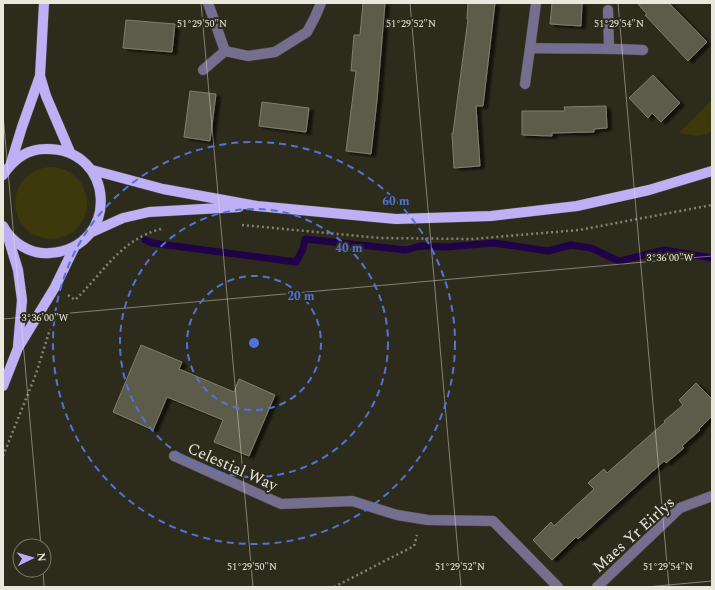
<svg xmlns="http://www.w3.org/2000/svg" width="715" height="590" viewBox="0 0 715 590" font-family="Spectral,serif">
<style>
.green{fill:#3d390c}
.lines{fill:none;stroke-linecap:round;stroke-linejoin:round}
.stream{stroke:#1f0248;stroke-width:7}
.building{fill:#5d5c4b;stroke:#807f6c;filter:url(#shadow)}
.minor-casing{stroke:#4b4a3b;stroke-width:11}
.major-casing{stroke:#4b4a3b;stroke-width:11}
.path{stroke:#838375;stroke-width:2.5;stroke-dasharray:2 3;stroke-linecap:butt}
.minor{stroke:#746e8f;stroke-width:10}
.major{stroke:#bdb0f5;stroke-width:10}
.ticks{fill:none;stroke:#e8e8dd;stroke-width:1;stroke-opacity:0.45}
.ring{fill:none;stroke:#5074d9;stroke-width:2;stroke-dasharray:7 5}
.labels{text-anchor:middle;stroke-width:4;stroke-linejoin:round;paint-order:stroke}
.street-label{font-size:16px;fill:#e8e8dd;stroke:#2d2c1c}
.ticks-label{font-size:10px;text-anchor:middle;fill:#e8e8dd;stroke:#2d2c1c;stroke-width:4;stroke-linejoin:round;paint-order:stroke}
.centre{fill:#5074d9;stroke:#2d2c1c;stroke-width:2}
.ring-label{font-size:12px;text-anchor:middle;font-weight:bold;fill:#5074d9;stroke:#2d2c1c;stroke-width:4;stroke-linejoin:round;paint-order:stroke}
</style>
<defs>
<filter id="shadow"><feDropShadow dx="4.5" dy="2.5" stdDeviation="1" flood-color="#0009"/></filter>
</defs>
<rect width="100%" height="100%" fill="#2d2c1c"/>
<path class="green" d="M712,100V132L699,136L679,133Z
M15 203a36 36 0 1 1 72 0a36 36 0 1 1-72 0Z"/>
<g class="lines">
<path class="stream" d="M145,240L152,243L296,262L303,249L305,239L406,250L420,246L447,247L494,243L548,251L571,245L591,248L612,258L620,261L664,250L712,258"/>
</g>
<path class="building" d="M363,3H385L377,100L371,154L346,151L356,71H351L354,35H360Z
M468,3H495L483,106H476L480,166L454,168L452,133H453L468,19H467Z
M552,3H582L581,26L550,24Z
M637,3H669L707,42L688,61L645,15L647,14Z
M126,20L175,24L172,52L123,48Z
M653,75L680,103L661,122L652,113L648,118L629,98Z
M190,91L216,94L210,141L184,137Z
M262,102L309,108L306,132L259,126Z
M606,106L607,128L594,129V132L552,133V136L522,135V111H565L564,107Z
M141,345L182,362L179,369L234,392L239,379L275,395L249,456L214,442L223,420L167,397L153,430L113,412Z
M696,383L712,399V416L699,429L700,430L682,446L684,448L666,463L664,461L578,539L576,537L552,560L533,540L551,522L554,526L594,489L588,483L604,469L607,473L665,422L664,421L683,405L679,400Z"/>
<g class="lines">
<defs>
<path id="minor" d="M208,3L225,51L248,56L275,52L307,32L315,17L321,3
M536,3L530,48C568,49 606,48 643,50
M608,10L609,48
M203,70L225,51
M525,84L530,48
M174,456L281,504L352,501L397,515L428,520L493,521L558,587
M597,587L680,508L712,496"/>
<path id="major" d="M40,76L46,96L70,152
M11,163L22,127L40,76L44,3
M92,170L163,189L257,206L396,219L491,216L577,206L649,190L712,171
M3,175C13,160 27,149 45,149C116,147 121,248 50,253C31,255 12,243 3,226
M92,232L123,218L149,212L239,207
M7,234L18,270L22,300L18,346
M3,386L18,348L55,287L74,248"/>
</defs>
<use href="#minor" class="minor-casing"/>
<use href="#major" class="major-casing"/>
<path class="path" d="M242,225L380,238L472,239L579,230L712,205
M68,295L75,300C104,272 120,240 161,229
M3,456L36,374L50,329
M334,587L414,546L417,535"/>
<use href="#minor" class="minor"/>
<use href="#major" class="major"/>
</g>
<path class="ticks" d="M201,3L253,587M410,3L461,587M618,3L669,587M3,114L41,546M3,319L712,256M43,570L44,587M646,587L712,581"/>
<g class="ring">
<circle cx="254" cy="343" r="67"/>
<circle cx="254" cy="343" r="134"/>
<circle cx="254" cy="343" r="201"/>
</g>
<g class="labels">
<g class="street-label">
<text transform="translate(233 466) rotate(24)" y="6">Celestial Way</text>
<text transform="translate(633 534) rotate(-42)" y="6">Maes Yr Eirlys</text>
</g>
</g>
<g class="ticks-label">
<text x="202" y="27">51°29'50"N</text>
<text x="411" y="27">51°29'52"N</text>
<text x="619" y="27">51°29'54"N</text>
<text x="670" y="261">3°36'00"W</text>
<text x="45" y="321">3°36'00"W</text>
<text x="252" y="570">51°29'50"N</text>
<text x="460" y="570">51°29'52"N</text>
<text x="668" y="570">51°29'54"N</text>
</g>
<circle cx="254" cy="343" r="6" class="centre"/>
<g class="ring-label">
<text x="396" y="205">60 m</text>
<text x="349" y="252">40 m</text>
<text x="301" y="300">20 m</text>
</g>
<rect width="715" height="590" fill="none" stroke="#e8e8dd" stroke-width="8"/>
<g transform="translate(32 558) rotate(85)"><circle r="19" fill="#2d2c1c" stroke="#787769"/>
<path d="M0-3L7 15L0 10L-7 15Z" fill="#b9aaf7"/>
<text y="-6" font-size="11" font-weight="bold" text-anchor="middle" fill="#e8e8dd">N</text>
</g>
</svg>
